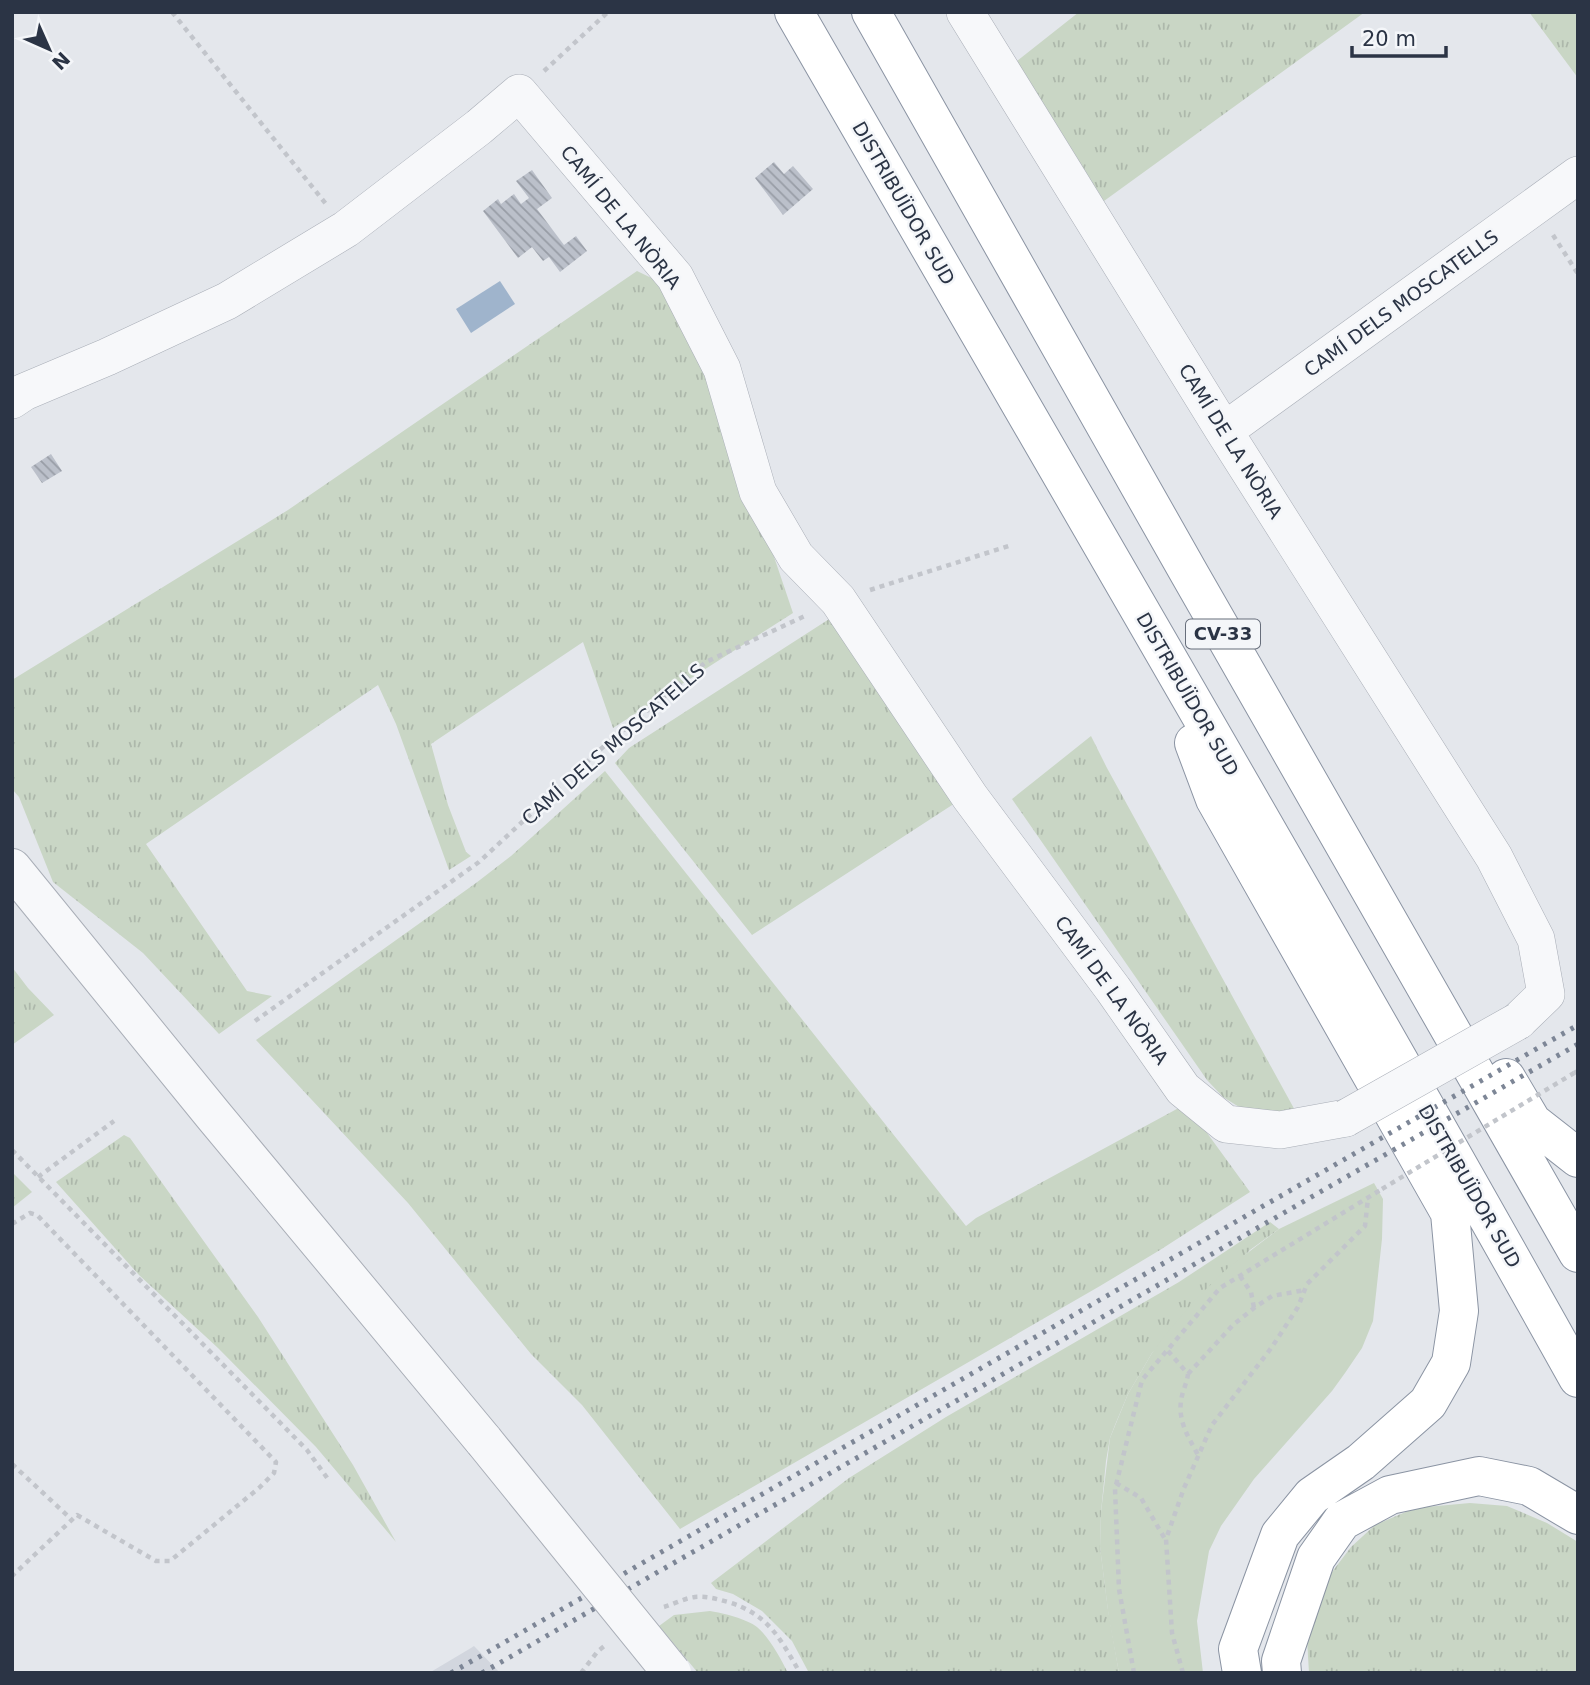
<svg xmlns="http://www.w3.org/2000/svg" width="1590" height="1685" viewBox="0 0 1590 1685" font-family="'DejaVu Sans',sans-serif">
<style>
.built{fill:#d2d6de}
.grass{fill:url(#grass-tufts)}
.park{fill:#c9d6c5}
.water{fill:#9fb4cc}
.building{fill:url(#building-back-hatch)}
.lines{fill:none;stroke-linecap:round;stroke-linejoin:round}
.minor-casing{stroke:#a9aeb7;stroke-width:38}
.tertiary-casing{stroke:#a9aeb7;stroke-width:40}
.trunk-casing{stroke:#8b94a3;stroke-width:40}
.path{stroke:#c2c5cb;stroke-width:4.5;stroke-dasharray:5 5;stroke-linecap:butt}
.minor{stroke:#f7f8fa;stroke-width:37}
.tertiary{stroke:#f7f8fa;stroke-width:38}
.trunk{stroke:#fff;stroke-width:38}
.rail{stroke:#7d8696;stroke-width:5;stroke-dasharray:3.5 7;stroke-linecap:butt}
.minor-bridge-casing{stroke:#a9aeb7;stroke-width:38;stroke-linecap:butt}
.tertiary-bridge-casing{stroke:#a9aeb7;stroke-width:40;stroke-linecap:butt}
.path-bridge{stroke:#c2c5cb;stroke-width:4.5;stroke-dasharray:5 5;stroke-linecap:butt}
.minor-bridge{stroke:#f7f8fa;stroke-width:37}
.tertiary-bridge{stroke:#f7f8fa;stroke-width:38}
.labels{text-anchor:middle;stroke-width:5;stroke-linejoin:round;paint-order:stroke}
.shield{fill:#f4f6f9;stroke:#676e7b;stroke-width:2}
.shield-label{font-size:18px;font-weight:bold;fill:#2b3445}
.street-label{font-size:19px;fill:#2b3445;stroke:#f4f6f9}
</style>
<defs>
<pattern id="grass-tufts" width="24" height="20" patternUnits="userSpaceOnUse" patternTransform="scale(1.75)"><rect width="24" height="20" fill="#c9d6c5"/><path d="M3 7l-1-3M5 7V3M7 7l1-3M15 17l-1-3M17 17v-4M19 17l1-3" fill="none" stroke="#adb8ab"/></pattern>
<pattern id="building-back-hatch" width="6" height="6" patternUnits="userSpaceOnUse" patternTransform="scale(1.75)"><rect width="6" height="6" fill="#bbc0ca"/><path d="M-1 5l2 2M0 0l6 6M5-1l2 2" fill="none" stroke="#989da6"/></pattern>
</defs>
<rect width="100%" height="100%" fill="#e4e7ec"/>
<path class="built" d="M474,1646L500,1673H429L471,1648Z"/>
<path class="grass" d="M1079,12H1365L1104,201L1017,61Z
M1529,12H1578V78Z
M637,271L666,285L702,344L793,613L613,728L583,642L431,744L448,805L466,852L471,856L449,870L396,724L378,685L146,844L247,991L272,996L219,1034L143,953L53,882L19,797L12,789V680L288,510Z
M837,614L966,796L752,935L615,763L629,748Z
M1091,736L1107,768L1297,1114L1252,1115L1223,1097L1207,1080L1012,799Z
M605,771L966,1226L976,1218L1186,1104L1250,1192L1160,1250L1100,1286L680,1529L582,1405L531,1354L408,1203L256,1040L476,883L511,856Z
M12,967L28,988L54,1015L12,1045Z
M124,1135L130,1138L258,1317L353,1465L396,1542L316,1447L218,1348L139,1275L56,1182Z
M12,1172L32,1192L12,1208Z
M1270,1222L1279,1229L1250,1250L1152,1353L1128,1394L1115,1425L1110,1438L1106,1461L1101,1512L1100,1547L1108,1610L1119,1673H809L792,1641L762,1611L733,1594L716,1589L711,1583L849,1478L946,1417L1179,1282Z
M1470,1503L1507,1506L1547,1523L1578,1542V1673H1309L1307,1639L1329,1576L1351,1547L1375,1525L1415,1508Z
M710,1611C723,1613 747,1619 757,1627C769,1637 781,1659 788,1673H698L659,1626L674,1615Z"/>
<path class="park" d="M1374,1183L1383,1199L1382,1239L1373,1321L1362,1348L1345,1373L1332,1391L1254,1479L1221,1526L1209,1551L1197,1621L1203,1673H1119L1109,1619L1100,1547L1101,1512L1110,1438L1128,1394L1152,1353L1166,1334L1196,1299L1229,1267L1279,1229Z"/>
<path class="water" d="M500,281L515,304L471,333L456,309Z"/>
<path class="building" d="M774,162L784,174L793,166L813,189L783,215L755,178Z
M532,170L552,198L537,209L564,245L576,236L587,251L560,272L549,257L543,261L532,247L518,258L483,211L498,199L501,204L514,194L521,204L529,198L516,181Z
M51,454L62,471L42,483L31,467Z"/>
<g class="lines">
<defs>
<path id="minor" d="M965,12L1224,431L1494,857L1536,939L1546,994L1518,1021
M12,400L24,392L107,357L227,301L346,229L479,127L519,93L675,277L722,369L758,492L796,557L838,600L970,797L1113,989L1183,1089L1226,1124L1280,1130L1346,1118
M1224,431L1578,175"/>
<path id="tertiary" d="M12,868L214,1116L484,1441"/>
<path id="trunk" d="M794,12C1056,467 1322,920 1578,1378
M871,12L1189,573L1578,1253
M1194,743L1215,799L1450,1213L1459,1311L1451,1363L1428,1403L1361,1462L1312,1496L1280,1535L1238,1649L1242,1673
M1506,1078L1532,1122L1578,1158
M1282,1673L1281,1661L1316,1558L1342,1521L1390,1495L1479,1476L1529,1486L1578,1515"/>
</defs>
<use href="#minor" class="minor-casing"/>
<use href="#tertiary" class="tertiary-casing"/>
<use href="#trunk" class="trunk-casing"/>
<path class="path" d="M172,12L326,204
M544,71L608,12
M1553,235L1578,274
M870,590L1012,545
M255,1021L479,862L602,748L706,662L807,615
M1574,1073L1578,1071
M12,1150L307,1450L328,1479
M38,1177L114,1121
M12,1224L30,1213L37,1215L276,1462L274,1473L259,1488L170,1561H156L77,1515L12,1576
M1240,1276L1251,1292L1254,1308
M1168,1351L1188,1374C1187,1383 1182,1392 1181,1401C1178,1422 1189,1438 1198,1455
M1188,1374L1233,1325L1254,1308L1272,1296L1305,1290
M12,1464L70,1518
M1116,1483L1141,1498L1165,1539
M664,1607C674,1604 685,1598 695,1597C707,1596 717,1599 728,1602C768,1614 780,1638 800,1673
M581,1673L598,1651L607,1644
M1134,1673L1119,1589L1115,1489L1142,1380L1220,1288L1382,1189
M1183,1673L1172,1633L1166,1539L1184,1488L1212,1425L1272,1347L1298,1307L1307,1284L1365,1226L1368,1198"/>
<use href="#minor" class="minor"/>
<use href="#tertiary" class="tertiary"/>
<use href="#trunk" class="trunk"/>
<path class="rail" d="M451,1673L1578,1025
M482,1673L1578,1044"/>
<defs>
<path id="minor-bridge" d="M1346,1118L1518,1021"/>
<path id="tertiary-bridge" d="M484,1441L672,1673"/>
</defs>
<use href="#minor-bridge" class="minor-bridge-casing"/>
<use href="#tertiary-bridge" class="tertiary-bridge-casing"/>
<path class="path-bridge" d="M1382,1189L1574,1073"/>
<use href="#minor-bridge" class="minor-bridge"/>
<use href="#tertiary-bridge" class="tertiary-bridge"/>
</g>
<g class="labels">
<rect class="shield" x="1186" y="619.5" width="74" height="29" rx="5"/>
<g class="shield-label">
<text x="1223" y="640">CV-33</text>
</g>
<g class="street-label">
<text transform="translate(904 203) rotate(60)" y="7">DISTRIBUÏDOR SUD</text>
<text transform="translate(621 217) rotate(51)" y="7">CAMÍ DE LA NÒRIA</text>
<text transform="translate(1401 303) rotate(-36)" y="7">CAMÍ DELS MOSCATELLS</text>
<text transform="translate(1231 441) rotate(58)" y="7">CAMÍ DE LA NÒRIA</text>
<text transform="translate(1188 694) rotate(60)" y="7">DISTRIBUÏDOR SUD</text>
<text transform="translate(613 744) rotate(-41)" y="7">CAMÍ DELS MOSCATELLS</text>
<text transform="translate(1112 990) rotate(54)" y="7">CAMÍ DE LA NÒRIA</text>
<text transform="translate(1470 1186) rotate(60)" y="7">DISTRIBUÏDOR SUD</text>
</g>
</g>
<rect width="1590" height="1685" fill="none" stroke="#2b3445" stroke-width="28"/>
<g transform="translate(49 49) rotate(135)" stroke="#f4f6f9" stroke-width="5" paint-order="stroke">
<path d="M0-5L12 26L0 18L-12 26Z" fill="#2b3445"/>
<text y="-10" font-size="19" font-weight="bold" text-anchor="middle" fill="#2b3445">N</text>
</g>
<path d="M1352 46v10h94v-10" fill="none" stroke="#2b3445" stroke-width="3.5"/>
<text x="1362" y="46" font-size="21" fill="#2b3445" stroke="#f4f6f9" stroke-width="5" paint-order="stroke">20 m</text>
</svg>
